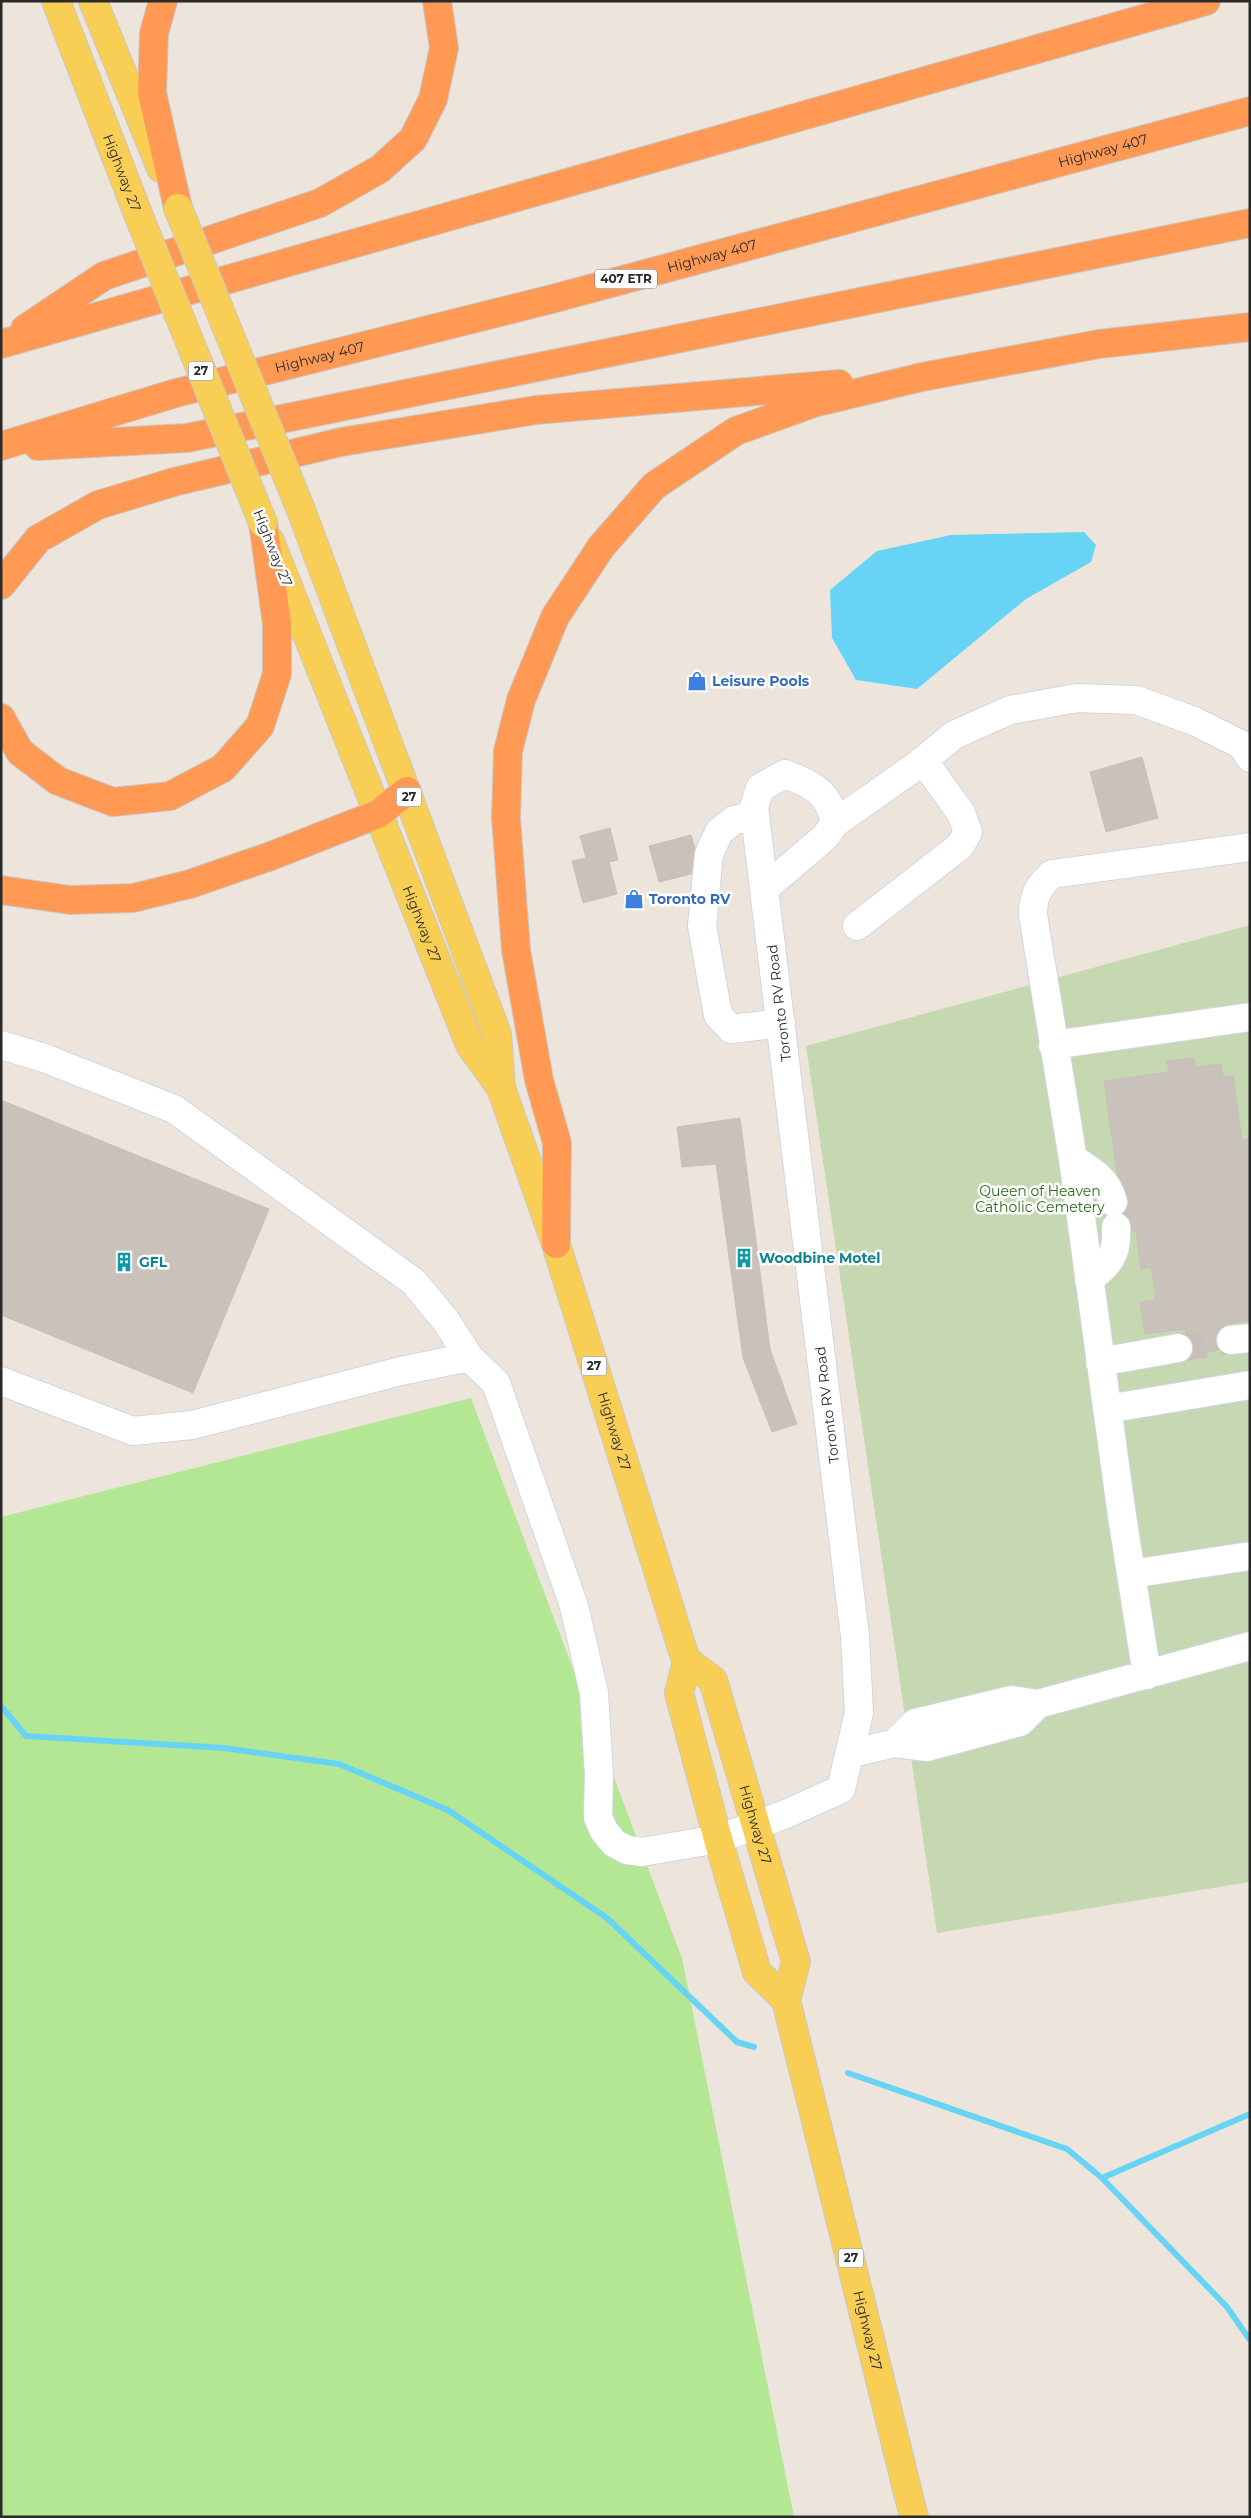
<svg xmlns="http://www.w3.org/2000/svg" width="1251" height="2518" viewBox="0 0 1251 2518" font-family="Montserrat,sans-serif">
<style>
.green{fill:#b3e794}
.cemetery{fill:#c5d8b1}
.water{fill:#68d4f5}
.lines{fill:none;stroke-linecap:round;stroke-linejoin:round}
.stream{stroke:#68d4f5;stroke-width:6}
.building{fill:#c8c2bb;stroke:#c8c1b5}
.minor-tunnel{stroke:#c6c0b8;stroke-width:28;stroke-dasharray:28 14;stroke-linecap:butt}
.minor-casing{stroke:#d0d5e4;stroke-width:30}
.major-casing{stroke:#c8c8c8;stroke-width:30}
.highway-casing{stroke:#c8c8c8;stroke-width:30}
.minor{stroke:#fff;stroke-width:28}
.major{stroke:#f8ce55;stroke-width:28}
.highway{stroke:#ff9954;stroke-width:28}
.major-bridge-casing{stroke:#c8c8c8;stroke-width:30;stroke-linecap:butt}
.major-bridge{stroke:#f8ce55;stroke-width:28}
.labels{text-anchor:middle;stroke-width:5;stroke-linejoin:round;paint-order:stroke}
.shield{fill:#fff;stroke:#6a6a6a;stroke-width:1}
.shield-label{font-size:12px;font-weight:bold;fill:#2a2a2a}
.street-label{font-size:14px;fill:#2a2a2a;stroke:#fff}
.shop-label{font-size:14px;font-weight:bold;fill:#366cbe;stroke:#fff;text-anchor:start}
.park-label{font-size:14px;fill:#2a6b16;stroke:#fff}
.culture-label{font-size:14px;font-weight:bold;fill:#0d838f;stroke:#fff;text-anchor:start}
</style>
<rect width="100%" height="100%" fill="#ede5db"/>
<path class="green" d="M471,1398L682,1958L794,2517H1V1517Z"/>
<path class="cemetery" d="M1250,925V1882L937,1933L806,1046Z"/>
<path class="water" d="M1084,532L1096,545L1091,562L1026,599L917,689L856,680L832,638L830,590L877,551L951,535Z"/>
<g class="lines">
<path class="stream" d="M1,1706L26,1736L224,1748L339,1764L448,1810L607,1918L737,2042L754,2047
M848,2073L1067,2149L1102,2178L1227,2307L1250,2340
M1102,2178L1250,2114"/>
</g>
<path class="building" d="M1142,757L1158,818L1106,832L1090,772Z
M610,828L618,860L609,862L617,894L583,903L572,861L586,858L580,836Z
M691,835L695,848L691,874L659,882L649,846Z
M1194,1058L1196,1067L1221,1064L1223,1077L1233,1075L1242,1140L1250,1139V1321L1227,1324L1221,1328L1217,1333L1215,1341L1219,1350L1192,1354L1193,1345L1186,1335L1185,1329L1145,1334L1140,1302L1156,1300L1151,1267L1141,1269L1136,1231L1132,1232L1130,1219L1123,1213L1128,1206V1198L1117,1173L1104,1081L1169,1072L1167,1061Z
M1,1100L269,1209L193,1393L1,1315Z
M740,1118L770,1349L797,1424L772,1432L743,1358L716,1164L682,1167L677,1127Z"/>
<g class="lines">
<path class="minor-tunnel" d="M1178,1348L1231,1340"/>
<defs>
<path id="minor" d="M755,815L734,820L719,832L709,854L702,926L718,1015L731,1029L781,1023
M835,823L919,764L954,735L1010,710L1077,698L1136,700L1194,721L1242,745L1250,758
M857,926L960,846L968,832L961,813L923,760
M1,1045L44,1058L174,1109L414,1282L446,1321L469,1357L496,1383L574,1606L594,1693L599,1775L598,1817L604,1831L614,1843L627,1850L642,1852L718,1839L786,1814L841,1789L859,1713L855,1636L754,807L760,788L785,774C812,784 829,792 835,823L825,837L765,888
M1053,1045L1250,1017
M1073,1159C1091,1170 1108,1180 1113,1202
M1089,1280C1109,1263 1118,1256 1116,1227
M1231,1340L1250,1338
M1100,1362L1178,1348
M1,1381L133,1431L192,1425L401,1371L469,1357
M1107,1409L1250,1385
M1131,1574L1250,1556
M1147,1675L1122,1516L1073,1159L1033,915C1033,896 1038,887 1052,874L1250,847
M895,1743L915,1723L1011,1700L1038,1704L1250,1646
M849,1754L895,1743L927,1747L1020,1722L1038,1704"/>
<g id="major">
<path id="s1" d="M56,1L140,219"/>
<path d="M93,1L161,168"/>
<path id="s2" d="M301,510L497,1034L501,1088L556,1244L682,1648L687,1661L713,1680L796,1962L786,2000L914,2517"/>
<path id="s3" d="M270,541L470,1045L501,1088"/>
<path d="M687,1661L679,1693L718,1839L757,1972L786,2000"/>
</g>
<g id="highway">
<path d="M163,1L154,33L152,93L178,208"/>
<path d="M25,329L104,276L320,203L380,169L413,139L433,99L444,48L437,1"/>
<path d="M1,344L1206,1"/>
<path id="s4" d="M1,446L176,393L552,299L1250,111"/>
<path d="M38,446L187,438L1250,223"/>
<path d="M1,585L38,539L98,505L174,482L341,442L536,410L839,384"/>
<path d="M1,718L20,752L58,781L113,802L170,796L223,768L260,726L277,674V624L263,523"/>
<path d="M1,890L70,900L133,898L190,884L271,856L378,814L407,791"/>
<path d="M556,1244L557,1143L539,1080L516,950L506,818L508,751L521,700L555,617L601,547L654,486L736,431L814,403L922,377L1099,344L1250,327"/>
</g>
</defs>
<use href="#minor" class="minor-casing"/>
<use href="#major" class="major-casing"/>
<use href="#highway" class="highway-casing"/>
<use href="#minor" class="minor"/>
<use href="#major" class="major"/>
<use href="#highway" class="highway"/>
<defs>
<path id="major-bridge" d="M178,208L301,510
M140,219L263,523"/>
</defs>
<use href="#major-bridge" class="major-bridge-casing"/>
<use href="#major-bridge" class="major-bridge"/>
</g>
<defs>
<symbol id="shop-bare" viewBox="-9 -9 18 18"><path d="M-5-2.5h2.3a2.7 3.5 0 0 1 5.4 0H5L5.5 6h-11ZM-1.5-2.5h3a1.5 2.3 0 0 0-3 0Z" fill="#3f7fe0" stroke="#fff" stroke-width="2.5" paint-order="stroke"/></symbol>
<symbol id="building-bare" viewBox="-9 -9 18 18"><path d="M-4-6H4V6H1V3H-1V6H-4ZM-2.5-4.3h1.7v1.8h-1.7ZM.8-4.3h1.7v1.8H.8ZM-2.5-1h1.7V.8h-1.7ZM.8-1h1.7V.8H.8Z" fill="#0f9aa8" stroke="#fff" stroke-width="2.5" paint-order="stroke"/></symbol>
</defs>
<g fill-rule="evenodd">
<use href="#shop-bare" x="683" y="667" width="28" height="28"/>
<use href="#shop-bare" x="620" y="885" width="28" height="28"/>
<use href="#building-bare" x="730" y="1244" width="28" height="28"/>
<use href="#building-bare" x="110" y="1248" width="28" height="28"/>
</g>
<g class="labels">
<g class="shield">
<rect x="595" y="269.5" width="62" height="19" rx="4"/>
<rect x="188.5" y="361.5" width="25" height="19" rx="4"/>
<rect x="396.5" y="787.5" width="25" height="19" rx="4"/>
<rect x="581.5" y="1356.5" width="25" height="19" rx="4"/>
<rect x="838.5" y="2248.5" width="25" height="19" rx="4"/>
</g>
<g class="shield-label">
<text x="626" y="283">407 ETR</text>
<text x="201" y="375">27</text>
<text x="409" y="801">27</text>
<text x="594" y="1370">27</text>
<text x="851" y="2262">27</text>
</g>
<g class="street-label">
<text dy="5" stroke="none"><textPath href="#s4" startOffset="1141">Highway 407</textPath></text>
<text dy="5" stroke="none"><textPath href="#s1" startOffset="184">Highway 27</textPath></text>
<text dy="5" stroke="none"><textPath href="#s4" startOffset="736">Highway 407</textPath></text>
<text dy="5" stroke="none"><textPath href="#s4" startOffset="331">Highway 407</textPath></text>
<text transform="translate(273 548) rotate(68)" y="5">Highway 27</text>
<text dy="5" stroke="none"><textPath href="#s3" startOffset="412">Highway 27</textPath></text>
<text transform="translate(779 1003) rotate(-97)" y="5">Toronto RV Road</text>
<text transform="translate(827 1405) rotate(-97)" y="5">Toronto RV Road</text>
<text dy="5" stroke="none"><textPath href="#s2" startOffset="975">Highway 27</textPath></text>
<text dy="5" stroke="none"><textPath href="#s2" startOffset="1399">Highway 27</textPath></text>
<text dy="5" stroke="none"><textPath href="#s2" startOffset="1922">Highway 27</textPath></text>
</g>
<g class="shop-label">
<text x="712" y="686">Leisure Pools</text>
<text x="649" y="904">Toronto RV</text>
</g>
<g class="park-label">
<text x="1040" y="1196">Queen of Heaven<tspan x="1040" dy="16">Catholic Cemetery</tspan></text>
</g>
<g class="culture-label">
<text x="759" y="1263">Woodbine Motel</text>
<text x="139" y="1267">GFL</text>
</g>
</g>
<rect width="1251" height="2518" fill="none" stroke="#2a2a2a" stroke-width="5"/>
</svg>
